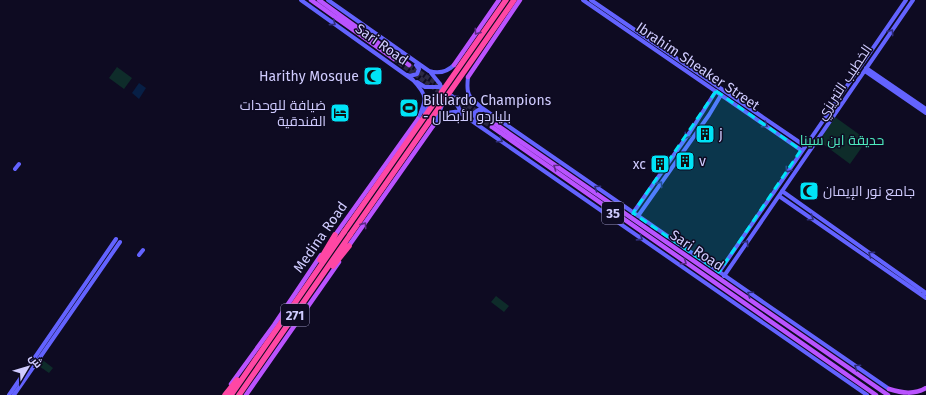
<svg xmlns="http://www.w3.org/2000/svg" width="926" height="395" viewBox="0 0 926 395" font-family="'Fira Sans',Cairo,sans-serif">
<style>
.green{fill:#0e2c2a}
.water{fill:#071f45}
.lines{fill:none;stroke-linecap:round;stroke-linejoin:round}
.primary-tunnel{stroke:#2b2843;stroke-width:4.5;stroke-dasharray:4.5 2;stroke-linecap:butt}
.secondary{stroke:#6363ff;stroke-width:4}
.primary{stroke:#ba53ff;stroke-width:4.5}
.highway{stroke:#ff47a4;stroke-width:5.5}
.highway-bridge{stroke:#ff47a4;stroke-width:5.5}
.oneway{stroke:#302e7a}
.oneway2{stroke:#5b2b85}
.marked{fill:#00e4f7;fill-opacity:0.2;stroke:#00e4f7;stroke-width:3;stroke-dasharray:8 5;stroke-linejoin:round}
.labels{text-anchor:middle;stroke-width:3;stroke-linejoin:round;paint-order:stroke}
.shield{fill:#0e0b22;stroke:#9692bd;stroke-width:1}
.shield-label{font-size:13px;font-weight:bold;fill:#d0ccff}
.street-label{font-size:14px;fill:#d0ccff;stroke:#0e0b22}
.poi-label{font-size:14px;fill:#d0ccff;stroke:#0e0b22;text-anchor:start}
.park-label{font-size:14px;fill:#4deabe;stroke:#0e0b22}
</style>
<rect width="100%" height="100%" fill="#0e0b22"/>
<path class="green" d="M117,67L132,78L124,89L109,78Z
M835,117L867,140L850,164L819,141Z
M496,296L509,306L504,312L491,302Z
M40,358L53,368L49,373L36,364Z"/>
<path class="water" d="M139,83L146,88L139,99L132,93Z"/>
<g class="lines">
<path class="primary-tunnel" d="M394,59L453,102L492,127
M409,65L443,88
M457,98L494,123"/>
<path class="secondary" d="M301,0L413,80C428,96 427,99 418,119
M328,0L429,71C439,74 447,72 454,65
M583,0L801,150
M591,0L805,146
M866,68L926,109
M865,71L926,113
M431,73L440,84L442,92
M407,75L410,76L417,74L419,69L416,65
M468,77C466,95 468,96 482,108L889,389
M417,82L425,87H442
M452,96L461,112
M424,112C435,96 456,93 473,103
M437,119L442,105
M477,123L474,113L478,110H483
M433,126C441,118 446,110 459,112L867,395
M15,169L19,164
M782,191L926,293
M779,196L926,298
M633,213L690,132L716,91
M638,216L709,115L721,95
M139,255L143,250
M719,272L906,0
M724,276L913,0
M9,395L116,239
M14,395L120,242"/>
<path class="primary" d="M311,0L394,59
M319,0L409,65
M454,65L499,0
M468,77L520,0
M494,123L888,395
M492,127L876,395
M333,238L418,119
M348,247L433,126
M231,384L274,325L321,255
M889,389C902,393 914,395 926,388
M246,395L339,262"/>
<path class="highway" d="M320,260L335,235
M333,266L349,246
M225,395L237,380
M231,395L344,232
M239,395L350,235"/>
<path class="highway-bridge" d="M344,232L506,0
M350,235L514,0"/>
</g>
<defs><path id="oneway-chevron" d="M-2-3.5L2.5 0L-2 3.5" fill="none" stroke-width="1.6" stroke-linecap="round" stroke-linejoin="round"/></defs>
<g class="oneway">
<use href="#oneway-chevron" transform="translate(333 23) rotate(36)"/>
<use href="#oneway-chevron" transform="translate(891 32) rotate(-55)"/>
<use href="#oneway-chevron" transform="translate(765 125) rotate(35)"/>
<use href="#oneway-chevron" transform="translate(687 136) rotate(124)"/>
<use href="#oneway-chevron" transform="translate(500 140) rotate(34)"/>
<use href="#oneway-chevron" transform="translate(788 170) rotate(124)"/>
<use href="#oneway-chevron" transform="translate(660 184) rotate(-55)"/>
<use href="#oneway-chevron" transform="translate(597 188) rotate(-145)"/>
<use href="#oneway-chevron" transform="translate(811 218) rotate(35)"/>
<use href="#oneway-chevron" transform="translate(640 238) rotate(33)"/>
<use href="#oneway-chevron" transform="translate(746 243) rotate(-56)"/>
<use href="#oneway-chevron" transform="translate(871 254) rotate(-144)"/>
<use href="#oneway-chevron" transform="translate(750 294) rotate(-145)"/>
<use href="#oneway-chevron" transform="translate(857 367) rotate(-145)"/>
</g>
<g class="oneway2">
<use href="#oneway-chevron" transform="translate(477 32) rotate(125)"/>
<use href="#oneway-chevron" transform="translate(556 167) rotate(-145)"/>
<use href="#oneway-chevron" transform="translate(364 225) rotate(-55)"/>
<use href="#oneway-chevron" transform="translate(684 262) rotate(35)"/>
</g>
<path class="marked" d="M716,91L801,150L719,272L633,213Z"/>
<defs>
<symbol id="mosque-square" viewBox="-11 -11 22 22"><rect x="-9" y="-9" width="18" height="18" rx="4" fill="#00e4f7" stroke="#0e0b22"/><path d="M3.5-4.9A6 6 0 1 0 3.5 4.9A5 5 0 1 1 3.5-4.9Z" fill="#111"/></symbol>
<symbol id="stadium-square" viewBox="-11 -11 22 22"><rect x="-9" y="-9" width="18" height="18" rx="4" fill="#00e4f7" stroke="#0e0b22"/><path d="M0-5a6.5 5 0 1 0 0 10a6.5 5 0 1 0 0-10ZM-3.5-1.8h7v3.6h-7Z" fill="#111"/></symbol>
<symbol id="hotel-square" viewBox="-11 -11 22 22"><rect x="-9" y="-9" width="18" height="18" rx="4" fill="#00e4f7" stroke="#0e0b22"/><path d="M-6-4.5h1.5V1H6V5H4.5V3h-9V5H-6ZM-4 0a1.8 1.8 0 1 1 3.6 0ZM.5 0V-2.5h3Q6-2.5 6 0Z" fill="#111"/></symbol>
<symbol id="building-square" viewBox="-11 -11 22 22"><rect x="-9" y="-9" width="18" height="18" rx="4" fill="#00e4f7" stroke="#0e0b22"/><path d="M-4-6H4V6H1V3H-1V6H-4ZM-2.5-4.3h1.7v1.8h-1.7ZM.8-4.3h1.7v1.8H.8ZM-2.5-1h1.7V.8h-1.7ZM.8-1h1.7V.8H.8Z" fill="#111"/></symbol>
</defs>
<g fill-rule="evenodd">
<use href="#mosque-square" x="362" y="65" width="22" height="22"/>
<use href="#stadium-square" x="398" y="97" width="22" height="22"/>
<use href="#hotel-square" x="329" y="102" width="22" height="22"/>
<use href="#building-square" x="694" y="123" width="22" height="22"/>
<use href="#building-square" x="674" y="150" width="22" height="22"/>
<use href="#building-square" x="649" y="153" width="22" height="22"/>
<use href="#mosque-square" x="798" y="180" width="22" height="22"/>
</g>
<g class="labels">
<g class="shield">
<rect x="602" y="202" width="22" height="22" rx="3"/>
<rect x="281" y="304" width="28" height="22" rx="3"/>
</g>
<g class="shield-label">
<text x="613" y="218">35</text>
<text x="295" y="320">271</text>
</g>
<g class="street-label">
<text transform="translate(382 44) rotate(35)" y="5">Sari Road</text>
<text transform="translate(698 66) rotate(34)" y="5">Ibrahim Sheaker Street</text>
<text transform="translate(844 82) rotate(-56)" y="5">الخطيب التبريزي</text>
<text transform="translate(320 237) rotate(-55)" y="5">Medina Road</text>
<text transform="translate(697 250) rotate(34)" y="5">Sari Road</text>
</g>
<g class="poi-label">
<text x="359" y="81" text-anchor="end">Harithy Mosque</text>
<text x="423" y="105">Billiardo Champions<tspan x="423" dy="16">- بلياردو الأبطال</tspan></text>
<text x="326" y="110" text-anchor="end">ضيافة للوحدات<tspan x="326" dy="16">الفندقية</tspan></text>
<text x="719" y="139">j</text>
<text x="699" y="166">v</text>
<text x="646" y="169" text-anchor="end">xc</text>
<text x="823" y="196">جامع نور الإيمان</text>
</g>
<g class="park-label">
<text x="842" y="145">حديقة ابن سينا</text>
</g>
</g>
<g transform="translate(28 367) rotate(52)" stroke="#0e0b22" stroke-width="3" paint-order="stroke">
<path d="M0-3L7 15L0 10L-7 15Z" fill="#d0ccff"/>
<text y="-6" font-size="11" font-weight="bold" text-anchor="middle" fill="#d0ccff">ش</text>
</g>
</svg>
